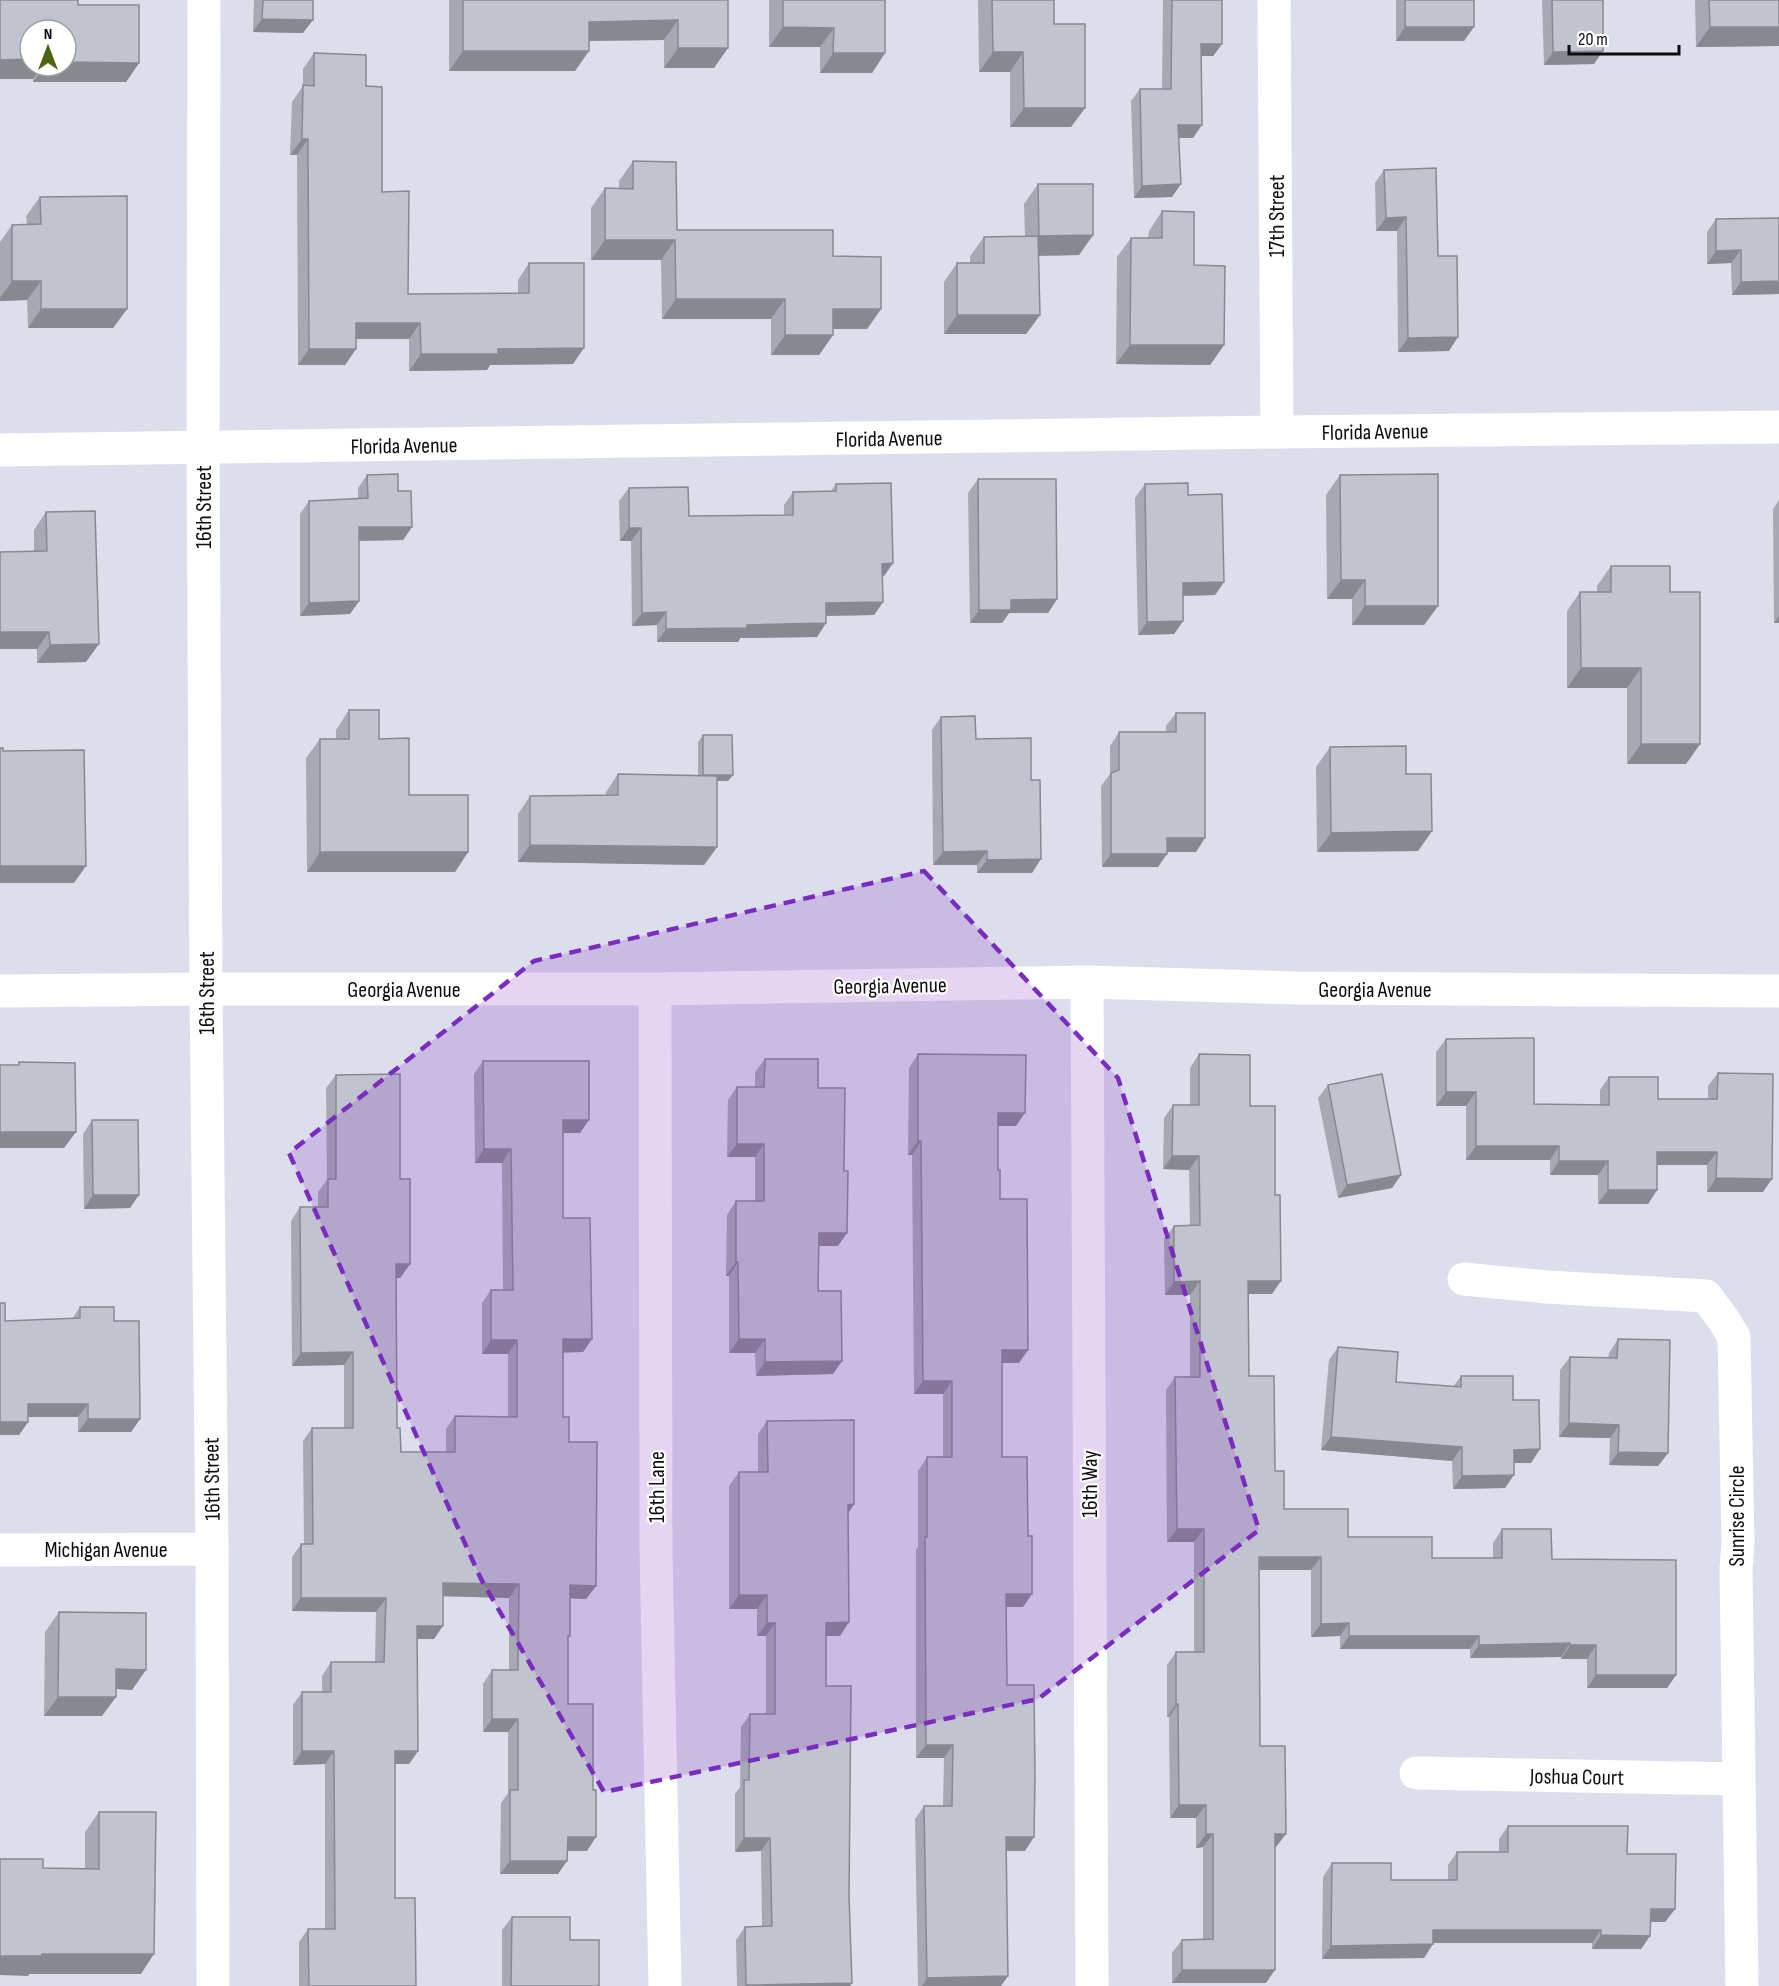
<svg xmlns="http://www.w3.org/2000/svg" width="1779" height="1986" viewBox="0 0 1779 1986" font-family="'Sofia Sans Condensed',sans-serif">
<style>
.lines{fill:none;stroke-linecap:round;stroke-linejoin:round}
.street{stroke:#fff;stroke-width:33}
.wall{fill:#a6a9b2;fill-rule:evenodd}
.shaded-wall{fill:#878991}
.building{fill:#c1c4cf;stroke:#878991;stroke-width:1.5}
.marked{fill:#7b2cbf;fill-opacity:0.2;stroke:#7b2cbf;stroke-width:4.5;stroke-dasharray:12 8;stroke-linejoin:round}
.labels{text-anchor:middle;stroke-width:4.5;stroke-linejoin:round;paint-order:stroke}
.street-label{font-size:22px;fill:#0b0c10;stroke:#fff}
</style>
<rect width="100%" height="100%" fill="#dcdfeb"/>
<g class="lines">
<path class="street" d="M204,0L203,448L206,989L212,1549L213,1986
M1274,0L1277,432
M0,450L1277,432L1779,427
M1087,982L1092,1986
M655,989L656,1552L665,1986
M0,991L206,989H655L1087,982L1297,988L1779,991
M1464,1279L1547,1287L1706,1296L1723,1319L1734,1337L1738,1543L1736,1569L1742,1986
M0,1550L212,1549
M1416,1773L1738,1779"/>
</g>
<path class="wall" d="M0,0L78,5L139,63L126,82H33V79H0ZM66,30V66H30Z
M254,0H313L303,33L253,32Z
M449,0H728L714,68H664V40L589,41L575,71H449Z
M769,0H885V53L872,73H820V47H769Z
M978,0H1054V24L1085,108L1071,127H1010V72H979Z
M1163,0H1222V44L1213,56H1201L1193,138H1179L1172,197L1134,198L1131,101L1140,89H1162Z
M1396,0H1474L1464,41H1396Z
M1542,0H1603L1594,64L1544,65Z
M1695,0H1779V46L1696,47Z
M314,53L366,86L382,192L408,294L518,293V280L529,263L573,364L490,365L487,370L409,371V339H356V349L345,365H298L297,155H290L292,102L303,86V69Z
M633,161L677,230L833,256L881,309L867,329H833V335L819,355H771V319H662L661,260H591V208L605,188H619V181Z
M1384,170L1438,256L1449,351L1398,352L1397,231H1376L1375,183Z
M1038,184L1093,235L1079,255L1039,256L1040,315L1026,334H944V282L957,263H970V256L984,237L1025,236L1024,204Z
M40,197L127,309L113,328H28L27,300L0,301V242L12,225H27L26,216Z
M1162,211L1194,265L1224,345L1210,365L1116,364L1117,257L1131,238H1148L1149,231Z
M1716,219L1779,294L1732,295L1731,263L1707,264V232Z
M367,475L398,491L412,527L403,540L359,541V601L350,614L300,616V514L309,501L358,499V488Z
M1340,475L1438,606L1424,625H1352V599H1327L1326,495Z
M978,479L1057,599L1048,613H1009L1002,623H970L968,493Z
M836,484L893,563L884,576H882L883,602L874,615L826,616V623L817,637L740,638L738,642H657V625L632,626L631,541H620L619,501L629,488L689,516L784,515V505L793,492L831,491Z
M1145,484L1188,495L1224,582L1215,595L1183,596V621L1174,634L1138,635L1135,498Z
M1779,500V623H1774L1773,509Z
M46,512L86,662L37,663V649H0L34,551V530Z
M1611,566L1670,592L1700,744L1686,764H1627V688H1567V611L1580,592H1597V586Z
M349,710L379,739L409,795L468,852L455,872H307L306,758L320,739H336V730Z
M1176,713L1196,852H1167L1158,867H1102L1101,786L1110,774V746L1119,732H1166V726Z
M941,717L976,739L1032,873H977V865H933L932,730Z
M703,735L728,781H717V847L704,865L518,862V814L530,796H606V792L618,774L698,775V742Z
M1330,747L1406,774L1432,831L1418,851L1317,852L1316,767Z
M1446,1039L1534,1104L1600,1105V1090L1609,1077L1658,1099H1708V1086L1718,1073L1763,1192H1707V1165H1657V1190L1648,1204H1598V1175H1550V1160H1466V1106H1436V1052Z
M918,1054L1016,1126H998V1170L1000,1199L1019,1363H1002V1457L1023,1607H1006L1007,1685L1025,1851H1006L1001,1986H918L915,1819L924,1806H943L944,1758H916V1550L918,1547V1471L927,1457H943V1394H914L912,1155H908L909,1068Z
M1199,1054L1250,1106L1272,1294H1248L1249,1376L1275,1471L1284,1509L1348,1537L1432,1558H1493V1543L1502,1529L1552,1559L1676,1675L1667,1688H1587V1659H1561V1657L1470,1658V1649H1340V1636L1311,1637V1570H1259L1260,1746L1276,1847H1275L1266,1983H1172V1953L1182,1940L1203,1939V1847L1196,1848V1818H1170L1169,1717H1167V1665L1176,1652H1194V1542H1167L1166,1390L1175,1377H1190V1295H1165L1164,1239L1174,1226L1190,1225L1189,1170L1163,1169L1164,1118L1173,1105H1190V1068Z
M765,1059L818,1088L838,1246H819L818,1291L842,1361L833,1374L756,1376L755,1353H729V1276H726L727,1215L736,1201H755V1157H727L728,1100L737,1087H755V1072Z
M483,1061L580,1133H563V1218L592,1339L583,1352H563V1417L596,1586L586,1599L570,1598V1636L568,1638V1704L587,1851H567L558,1874H500L501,1803L508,1793V1732H483V1684L492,1670H509V1598L443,1596L434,1639H417L418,1751L409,1764H395V1898L416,1986H299V1942L308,1929H325V1764L293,1765V1705L302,1692H322V1676L331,1662H375L376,1612L292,1611V1557L301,1544H304L303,1441L312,1428H344V1365L292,1366L291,1221L300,1207H318V1192L327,1180L326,1088L336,1075L400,1179L410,1264L400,1278H396L397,1428L401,1452H446V1429L455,1416L508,1417V1354H482V1303L491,1290H503L502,1163H475L474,1074Z
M1328,1085L1401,1175L1392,1188L1338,1198L1318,1098Z
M92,1120L130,1208L84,1209L83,1134Z
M80,1307L114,1321L140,1419L131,1432H78V1417H28V1422L19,1435L5,1321L72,1319Z
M1618,1339L1668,1453L1658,1466L1609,1465L1610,1438L1559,1437L1560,1370L1570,1357L1608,1358L1609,1353Z
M1338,1347L1396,1382L1453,1387L1461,1376L1513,1400L1531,1463H1514L1505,1488L1453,1489L1452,1461L1321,1450L1329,1360Z
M767,1421L854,1504L848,1513L840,1636H826V1686L849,1896L850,1986H737L736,1940L745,1927L762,1926L761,1851L735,1852V1794L740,1787L741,1727L750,1714H766V1636H757V1609H729V1486L739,1472H758V1434Z
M59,1612L132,1690L116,1689L102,1716H44L45,1632Z
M99,1812L141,1974H29L28,1976L43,1868L85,1869V1832Z
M1508,1826L1627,1854L1675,1909L1665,1922H1650V1936L1641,1949H1592V1943H1433L1424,1958L1322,1959L1323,1877L1332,1863L1391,1880H1448V1865L1457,1852H1499V1839Z
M512,1917L570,1940L599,1986H502V1930Z"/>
<path class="shaded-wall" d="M262,19L313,20L303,33L253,32Z
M678,20L664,40L575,41L589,22Z
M783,27L834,28L820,47H769Z
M1405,27H1474L1464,41H1396Z
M1710,27H1779V46L1696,47Z
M1201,44H1222L1213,56H1192Z
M678,48H728L714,68H664Z
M463,51H589L575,71H449Z
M1603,51L1594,64L1544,65L1553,52Z
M993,52H1023L1010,72H979Z
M833,53H885L872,73H820Z
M30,59V66H42L33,79H0V60Z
M66,62L139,63L126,82H33L45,66H66Z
M1024,108H1085L1071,127H1010Z
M1178,125H1202L1193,138H1169Z
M302,139H308L297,155H290Z
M1181,184L1172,197L1134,198L1142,186Z
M1406,217L1397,231H1376L1386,218Z
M1093,235L1079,255L1025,256L1039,236Z
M605,240H675L661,260H591Z
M1741,250L1731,263L1707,264L1716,251Z
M12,281H41L27,300L0,301V298Z
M1779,281V294L1732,295L1741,282Z
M676,299H785L771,319H662Z
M41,309H127L113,328H28Z
M833,309H881L867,329H819Z
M957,315H1040L1026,334H944Z
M356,323H420L409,339H345Z
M785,335H833L819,355H771Z
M1458,337L1449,351L1398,352L1408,338Z
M1130,345H1224L1210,365L1116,364Z
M584,348L573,364L490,365L487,370L409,371L421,354L498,349Z
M309,349H356L345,365H298Z
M359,527H412L403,540L349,541Z
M629,528H641L631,541H620Z
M893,563L884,576L873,577L882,564Z
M1341,580H1365L1352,599H1327Z
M1224,582L1215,595L1173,596L1183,583Z
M1057,599L1048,613H1009L1002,623H970L979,610L1011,600Z
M359,601L350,614L300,616L309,603Z
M883,602L874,615L817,616L826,603Z
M1365,606H1438L1424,625H1352Z
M666,612L657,625L632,626L642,613Z
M1779,616V623H1774Z
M1183,621L1174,634L1138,635L1147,622Z
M826,623L817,637L740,638L738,642H657L666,629L747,625Z
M0,632H49L37,649H0Z
M99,644L86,662L37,663L50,645Z
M1581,668H1641L1627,688H1567Z
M1641,744H1700L1686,764H1627Z
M703,775H733L728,781H698Z
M1432,831L1418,851L1317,852L1331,833Z
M1167,838H1205L1196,852H1157Z
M530,845L717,847L704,865L518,862Z
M987,851L977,865H933L943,852Z
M320,852H468L455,872H307Z
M1111,854H1167L1158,867H1102Z
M1041,859L1032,873H977L987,860Z
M0,866H86L74,883H0Z
M1446,1092H1476L1466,1106H1436Z
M998,1113H1025L1016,1126H989Z
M563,1120H589L580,1133H554Z
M0,1132H76L64,1148H0Z
M918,1141H921L912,1155H908Z
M737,1144H764L755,1157H727Z
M1476,1146H1559L1550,1160H1466Z
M484,1149H511L502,1163H475Z
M1657,1152H1717L1707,1165H1648Z
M1172,1156H1199L1189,1170L1163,1169Z
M1559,1161H1608L1598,1175H1550Z
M1401,1175L1392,1188L1338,1198L1347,1185Z
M1716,1178L1772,1179L1763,1192H1707Z
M1608,1190H1657L1648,1204H1598Z
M93,1195H139L130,1208L84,1209Z
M819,1233H847L838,1246H810Z
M736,1262H738L729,1276H726Z
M396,1264H410L400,1278H387Z
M1200,1281L1190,1295H1165L1174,1282Z
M1248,1281H1281L1272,1294H1239Z
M563,1339H592L583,1352L554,1353Z
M739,1339H765L755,1353H729Z
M491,1340H517L508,1354H482Z
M1002,1350H1028L1019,1363H992Z
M353,1352L344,1365L292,1366L301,1353Z
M842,1361L833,1374L756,1376L765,1362Z
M923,1381H952L943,1394H914Z
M28,1404H88L78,1417H19Z
M88,1419H140L131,1432H78Z
M0,1422H28L19,1435H0Z
M1569,1423L1619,1425L1610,1438L1559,1437Z
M1331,1437L1462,1447L1452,1461L1321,1450Z
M1540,1449L1531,1463H1505L1514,1450Z
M1618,1452L1668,1453L1658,1466L1609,1465Z
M1514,1475L1505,1488L1453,1489L1462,1476Z
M854,1504L845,1518L848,1505Z
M1177,1529H1204L1194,1542H1167Z
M1259,1557H1321L1311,1570H1249Z
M443,1583L519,1584L509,1598L434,1596Z
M570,1585L596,1586L586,1599L561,1598Z
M1006,1594H1032L1023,1607H996Z
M739,1595H767L757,1609H729Z
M301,1598H386L376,1612L292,1611Z
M849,1622L840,1636H816L826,1623Z
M767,1623H775L766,1636H757Z
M1349,1623L1340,1636L1311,1637L1321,1624Z
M417,1626H443L434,1639H408Z
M1349,1636H1479L1470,1649H1340Z
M1570,1643L1561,1657L1470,1658L1479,1645Z
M1570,1645H1596L1587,1659H1561Z
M116,1669L146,1670L132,1690L103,1688Z
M1596,1675H1676L1667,1688H1587Z
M58,1697H116L102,1716H44Z
M1176,1704H1178L1169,1717H1167Z
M492,1719H518L508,1732H483Z
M926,1745H953L944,1758H916Z
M302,1751H334L325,1764L293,1765Z
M395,1751H418L409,1764H385Z
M1179,1805H1206L1196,1818H1170Z
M1206,1834H1213L1203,1847L1196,1848Z
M1275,1834H1286L1276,1847H1265Z
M568,1837H596L587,1851H558Z
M1006,1837H1034L1025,1851H997Z
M744,1838H770L761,1851L735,1852Z
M510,1861H567L558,1874H500Z
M1651,1909H1675L1665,1922H1641Z
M1433,1930H1601L1592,1943H1424Z
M1601,1935L1650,1936L1641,1949H1592Z
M1433,1944L1424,1958L1322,1959L1331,1946Z
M42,1954H154L141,1974H29L28,1976L0,1975V1956Z
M1182,1970H1275L1266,1983H1172Z
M1008,1976L1001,1986H922L927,1978Z
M852,1983L850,1986H746V1985Z"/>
<path class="building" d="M0,0H78V5H139V63L66,62V30H30V59L0,60Z
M263,0H313V20L262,19Z
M463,0H728V48H678V20L589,22V51H463Z
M783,0H885V53H833L834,28L783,27Z
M992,0H1054V24H1085V108H1024L1023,52H993Z
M1172,0H1222V44H1201L1202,125H1178L1181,184L1142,186L1140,89H1171Z
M1405,0H1474V27H1405Z
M1552,0H1603V51L1553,52Z
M1709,0H1779V27H1710Z
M314,53L366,55V86L382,87V192L409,191L408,294L529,293V263H584V348L498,349V354H421L420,323H356V349H309L308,139H302L303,85L314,86Z
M633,161L676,162L677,230H833V256L881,257V309H833V335H785V299H676L675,240H605V188L633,189Z
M1436,168L1438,256H1457L1458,337L1408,338L1406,217L1386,218L1384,170Z
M1038,184H1093V235L1039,236Z
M127,196V309H41V281H12V225L41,224L40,197Z
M1162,211L1194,212V265L1225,266L1224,345H1130L1131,238H1162Z
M1779,218V281L1741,282V250L1716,251V219Z
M1038,236L1040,315H957V263H984V237Z
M398,474V491H411L412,527H359V601L309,603V501L368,498L367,475Z
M1438,474V606H1365V580H1341L1340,475Z
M978,479H1056L1057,599L1011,600V610H979Z
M891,483L893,563L882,564L883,602L826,603V623L747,625V628L666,629V612L642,613L641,528H629V488L688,487L689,516L793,515V492L836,491V484Z
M1188,483V495L1222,494L1224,582L1183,583V621L1147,622L1145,484Z
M95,511L99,644L50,645L49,632H0V552L47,551L46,512Z
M1611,566H1670V592H1700V744H1641V668H1581L1580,592H1611Z
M349,710H379V739L409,738V795H468V852H320V739H349Z
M1176,713H1205V838H1167V854H1111V773L1119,770V732H1176Z
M975,716L976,739L1031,738V780H1040L1041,859L987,860V851L943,852L941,717Z
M703,735H732L733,775H703Z
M1406,746V774H1431L1432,831L1331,833L1330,747Z
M0,748H3V751L84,750L86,866H0Z
M618,774L717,776V847L530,845V796L618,795Z
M1534,1038V1104L1609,1105V1077H1658V1099H1717L1718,1073L1773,1074L1772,1179L1716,1178L1717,1152H1657V1190H1608V1161H1559V1146H1476V1092H1446V1039Z
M918,1054L1026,1055L1025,1113H998V1170H1000V1199H1027L1028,1350H1002V1457H1027L1028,1536H1032V1594H1006L1007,1685H1034L1035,1777L1034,1837H1006L1008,1976L927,1978L924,1806H952L953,1745H926L925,1537H927V1457H952V1381H923L921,1141H918Z
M1199,1054L1250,1055V1106H1275V1195H1280L1281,1281H1248L1249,1376H1274L1275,1471H1284V1509H1348V1537H1432V1558H1502V1529H1551L1552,1559L1676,1560V1675H1596V1645H1570V1643L1479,1645V1636H1349V1623L1321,1624V1557H1259L1260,1746H1285L1286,1834H1275V1970H1182V1940L1213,1939V1834H1206V1805H1179L1178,1704H1176V1652H1204V1529H1177L1175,1377H1200V1281L1174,1282V1226L1200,1225L1199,1156H1172L1173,1105H1199Z
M765,1059H818V1088H845L844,1171H848L847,1233H819L818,1291H841L842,1361L765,1362V1339H739L738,1262H736V1201H764V1144H737V1087H764Z
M483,1061H589V1120H563V1218H590L592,1339H563V1417H569V1442H597L596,1586L570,1585V1636H568V1704H593V1790H596V1837H568L567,1861H510V1790H518V1719H492V1670H518L519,1584L443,1583V1626H417L418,1751H395V1898H415L416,1986H309L308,1929H335L334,1751H302V1692H331V1662H384L386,1598H301V1544H313L312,1428H353V1352L301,1353L300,1207H328V1179H336V1075L400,1074V1179H410V1264H396L397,1428H400L401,1452H455V1416L517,1417V1340H491V1290H513L511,1149H484Z
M19,1062L75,1063L76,1132H0V1065H19Z
M1382,1074L1401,1175L1347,1185L1328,1085Z
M92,1120H138L139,1195H93Z
M0,1303H5V1321L80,1318V1307H114V1321H139L140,1419H88V1404H28V1422H0Z
M1618,1339L1670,1340L1668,1453L1618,1452L1619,1425L1569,1423L1570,1357L1617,1358Z
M1338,1347L1398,1352L1396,1382L1461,1387V1376H1513V1400H1539L1540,1449L1514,1450V1475L1462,1476V1447L1331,1437Z
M854,1420V1504L848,1505L849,1622L826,1623V1686H851L849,1896L852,1983L746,1985L745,1927L772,1926L770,1838H744V1780H749L750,1714H775V1623H767V1595H739V1472H768L767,1421Z
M59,1612L146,1613V1670L116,1669V1697H58Z
M99,1812H156L154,1954H42V1956H0V1859H43V1868L99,1869Z
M1508,1826H1628L1627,1854H1676L1675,1909H1651L1650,1936L1601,1935V1930H1433V1944L1331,1946L1332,1863H1391V1880H1457V1852H1508Z
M512,1917H570V1940H599V1986H511Z"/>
<path class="marked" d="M924,871L1118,1078L1259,1530L1038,1699L604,1792L481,1579L289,1153L534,961Z"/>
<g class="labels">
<g class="street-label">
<text transform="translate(1276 216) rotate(-90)" y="8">17th Street</text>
<text transform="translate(1375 431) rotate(-1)" y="8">Florida Avenue</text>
<text transform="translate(889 438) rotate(-1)" y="8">Florida Avenue</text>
<text transform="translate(404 445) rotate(-1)" y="8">Florida Avenue</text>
<text transform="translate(203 507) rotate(-90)" y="8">16th Street</text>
<text transform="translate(890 985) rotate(-1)" y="8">Georgia Avenue</text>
<text x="404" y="997">Georgia Avenue</text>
<text x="1375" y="997">Georgia Avenue</text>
<text transform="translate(206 993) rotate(-90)" y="8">16th Street</text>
<text transform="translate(211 1479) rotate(-91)" y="8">16th Street</text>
<text transform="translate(1089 1484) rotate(-90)" y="8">16th Way</text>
<text transform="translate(656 1487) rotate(-90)" y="8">16th Lane</text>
<text transform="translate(1736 1516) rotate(-90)" y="8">Sunrise Circle</text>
<text x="106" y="1557">Michigan Avenue</text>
<text transform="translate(1577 1776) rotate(1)" y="8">Joshua Court</text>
</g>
</g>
<g transform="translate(48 48)"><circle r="28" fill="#ffffff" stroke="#9d9e9f" stroke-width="1.5"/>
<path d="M0-4.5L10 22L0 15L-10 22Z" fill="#4f6410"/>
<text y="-9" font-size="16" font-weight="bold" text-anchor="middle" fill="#0b0c10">N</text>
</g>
<path d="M1569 45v9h110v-9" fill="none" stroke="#0b0c10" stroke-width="3"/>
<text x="1578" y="45" font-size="18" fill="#0b0c10" stroke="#ffffff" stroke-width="4.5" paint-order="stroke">20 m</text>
</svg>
